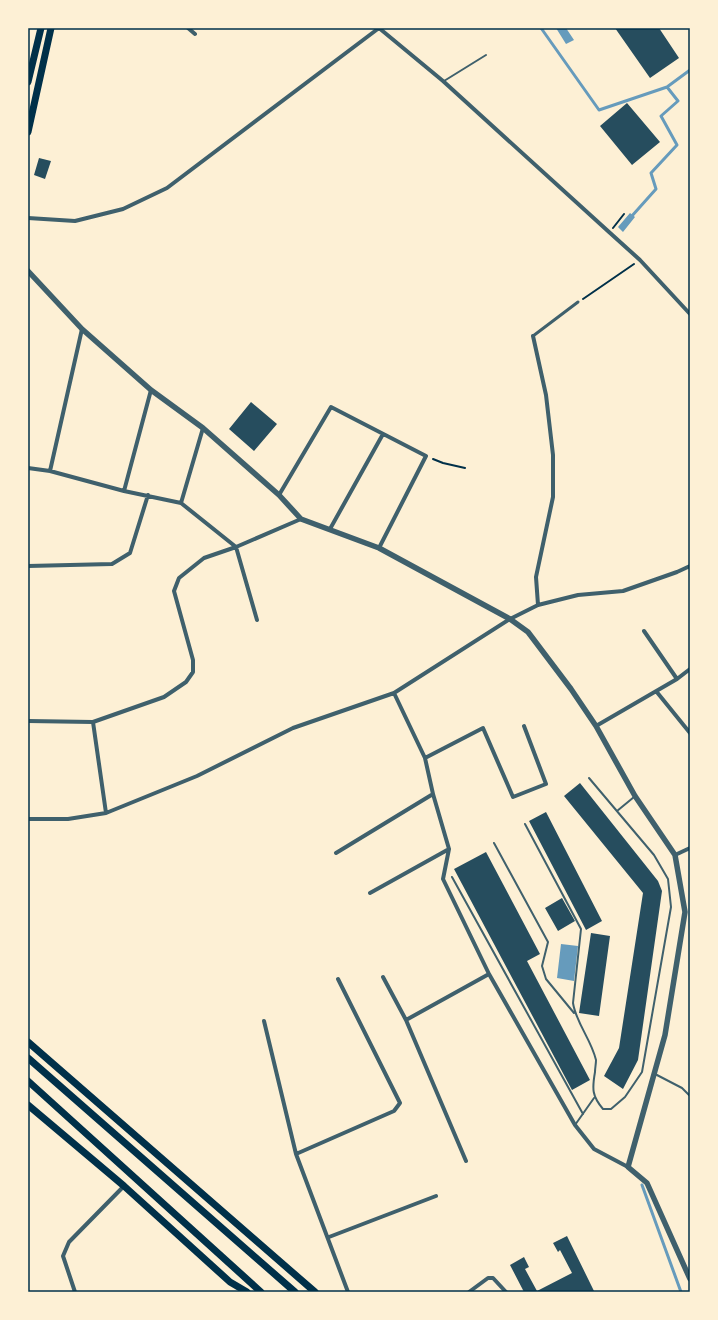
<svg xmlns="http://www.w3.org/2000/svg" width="718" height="1320" font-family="'Archivo Narrow',sans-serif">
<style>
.water{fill:#669bbc}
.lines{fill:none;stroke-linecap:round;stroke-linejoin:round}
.stream{stroke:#669bbc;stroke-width:3}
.building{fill:#264d5e}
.path{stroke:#003049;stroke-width:2}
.service{stroke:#3f606c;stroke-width:2}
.pedestrian{stroke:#3f606c;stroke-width:3}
.minor{stroke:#3f606c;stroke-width:4}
.tertiary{stroke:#3f606c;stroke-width:5.5}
.primary{stroke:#003049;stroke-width:7}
.trunk{stroke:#003049;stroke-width:7}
.neatline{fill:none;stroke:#003049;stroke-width:1.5}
</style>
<rect width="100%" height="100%" fill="#fdf0d5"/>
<path class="water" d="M 556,28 L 566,28 L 574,40 L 566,44 Z
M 630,213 L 635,217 L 623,232 L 618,227 Z
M 561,944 L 578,946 L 574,981 L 557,978 Z"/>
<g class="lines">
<path class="stream" d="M 541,28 L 599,110 L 667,87
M 631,217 L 656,189 L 651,173 L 677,145 L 661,116 L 678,101 L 667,87 L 690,70
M 642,1185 L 681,1292"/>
</g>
<path class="building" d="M 615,28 L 659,28 L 679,58 L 650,78 Z
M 627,103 L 660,142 L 632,165 L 600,126 Z
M 39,158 L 51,161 L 45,179 L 34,175 Z
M 251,402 L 277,424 L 254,451 L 229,429 Z
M 580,783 L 658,881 L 662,891 L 638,1060 L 623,1089 L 604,1076 L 619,1048 L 643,893 L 564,796 Z
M 546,812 L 602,921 L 586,930 L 529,821 Z
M 486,852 L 540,954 L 527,961 L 590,1080 L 572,1090 L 454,869 Z
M 562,898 L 575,921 L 558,931 L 545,908 Z
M 591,933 L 610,936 L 599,1016 L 579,1013 Z
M 567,1236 L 594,1291 L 524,1292 L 510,1265 L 524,1257 L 529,1267 L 525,1269 L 537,1291 L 572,1273 L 560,1250 L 558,1252 L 553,1243 Z"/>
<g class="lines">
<path class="path" d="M 613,228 L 624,214
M 583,299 L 634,264
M 433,459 L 443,463 L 465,468"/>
<path class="service" d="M 444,81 L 486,55
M 617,811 L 634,797
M 525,824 L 581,929 L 573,1003 C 576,1023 591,1039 596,1060 C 596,1064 595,1068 595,1072 C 592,1089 592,1096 603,1109 L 611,1109 L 625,1097 L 642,1072 L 671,907 L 668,879 L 654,855 L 589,778
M 494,843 L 548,942 L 542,966 L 546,979 L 574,1013
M 452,877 L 583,1114
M 655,1074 L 682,1088 L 690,1096
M 575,1125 L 594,1098"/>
<path class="pedestrian" d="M 533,336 L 578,302"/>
<path class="minor" d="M 188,28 L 195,34
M 379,28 L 443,81 L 609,232 L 640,260 L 690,314
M 28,218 L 75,221 L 123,209 L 167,188 L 379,28
M 533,336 L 546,395 L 553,455 L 553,497 L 536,577 L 538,605
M 28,468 L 50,471 L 124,491 L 181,503 L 236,547 L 301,519
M 50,471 L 82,329
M 124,491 L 151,390
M 279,495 L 331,407 L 426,456 L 379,548
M 181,503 L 203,428
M 330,529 L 383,434
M 28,566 L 112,564 L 130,553 L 148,495
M 644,631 L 677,679
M 656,691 L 690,733
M 394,693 L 425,758 L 433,794 L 449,849 L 443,879 L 489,974 L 575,1125 L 594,1149 L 628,1167
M 28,721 L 93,722 L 164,697 L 186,682 L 193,672 L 193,660 L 174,591 L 179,578 L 204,558 L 236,547 L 257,620
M 93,722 L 106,813
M 596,726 L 677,679 L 690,669
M 425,758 L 483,728 L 513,797 L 546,784 L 524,726
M 28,819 L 68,819 L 106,813 L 197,776 L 293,728 L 394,693 L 510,619 L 538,605 L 578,595 L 623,591 L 677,572 L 690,566
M 336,853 L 433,794
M 675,855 L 690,848
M 370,893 L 449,849
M 383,977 L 406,1020 L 466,1161
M 406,1020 L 489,974
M 264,1021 L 296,1154 L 348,1292
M 296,1154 L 394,1111 L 400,1103 L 338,979
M 329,1237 L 436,1196
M 75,1292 L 63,1256 L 69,1242 L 124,1186
M 469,1292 L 488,1278 L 493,1278 L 506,1292"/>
<path class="tertiary" d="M 28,271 L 82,329 L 151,390 L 203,428 L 279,495 L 301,519 L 379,548 L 510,619 L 528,632 L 571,689 L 596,726 L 635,796 L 675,855 L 685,912 L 665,1035 L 628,1167 L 647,1183 L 690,1279"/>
<path class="primary" d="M 28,82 L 41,28
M 28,132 L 51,28"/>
<path class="trunk" d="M 28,1042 L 315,1292
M 28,1058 L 295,1292
M 28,1081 L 261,1292
M 28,1105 L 124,1186 L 230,1282 L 247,1292"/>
</g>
<rect width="718" height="1320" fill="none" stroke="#fdf0d5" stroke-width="58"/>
<rect x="29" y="29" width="660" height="1262" class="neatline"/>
</svg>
